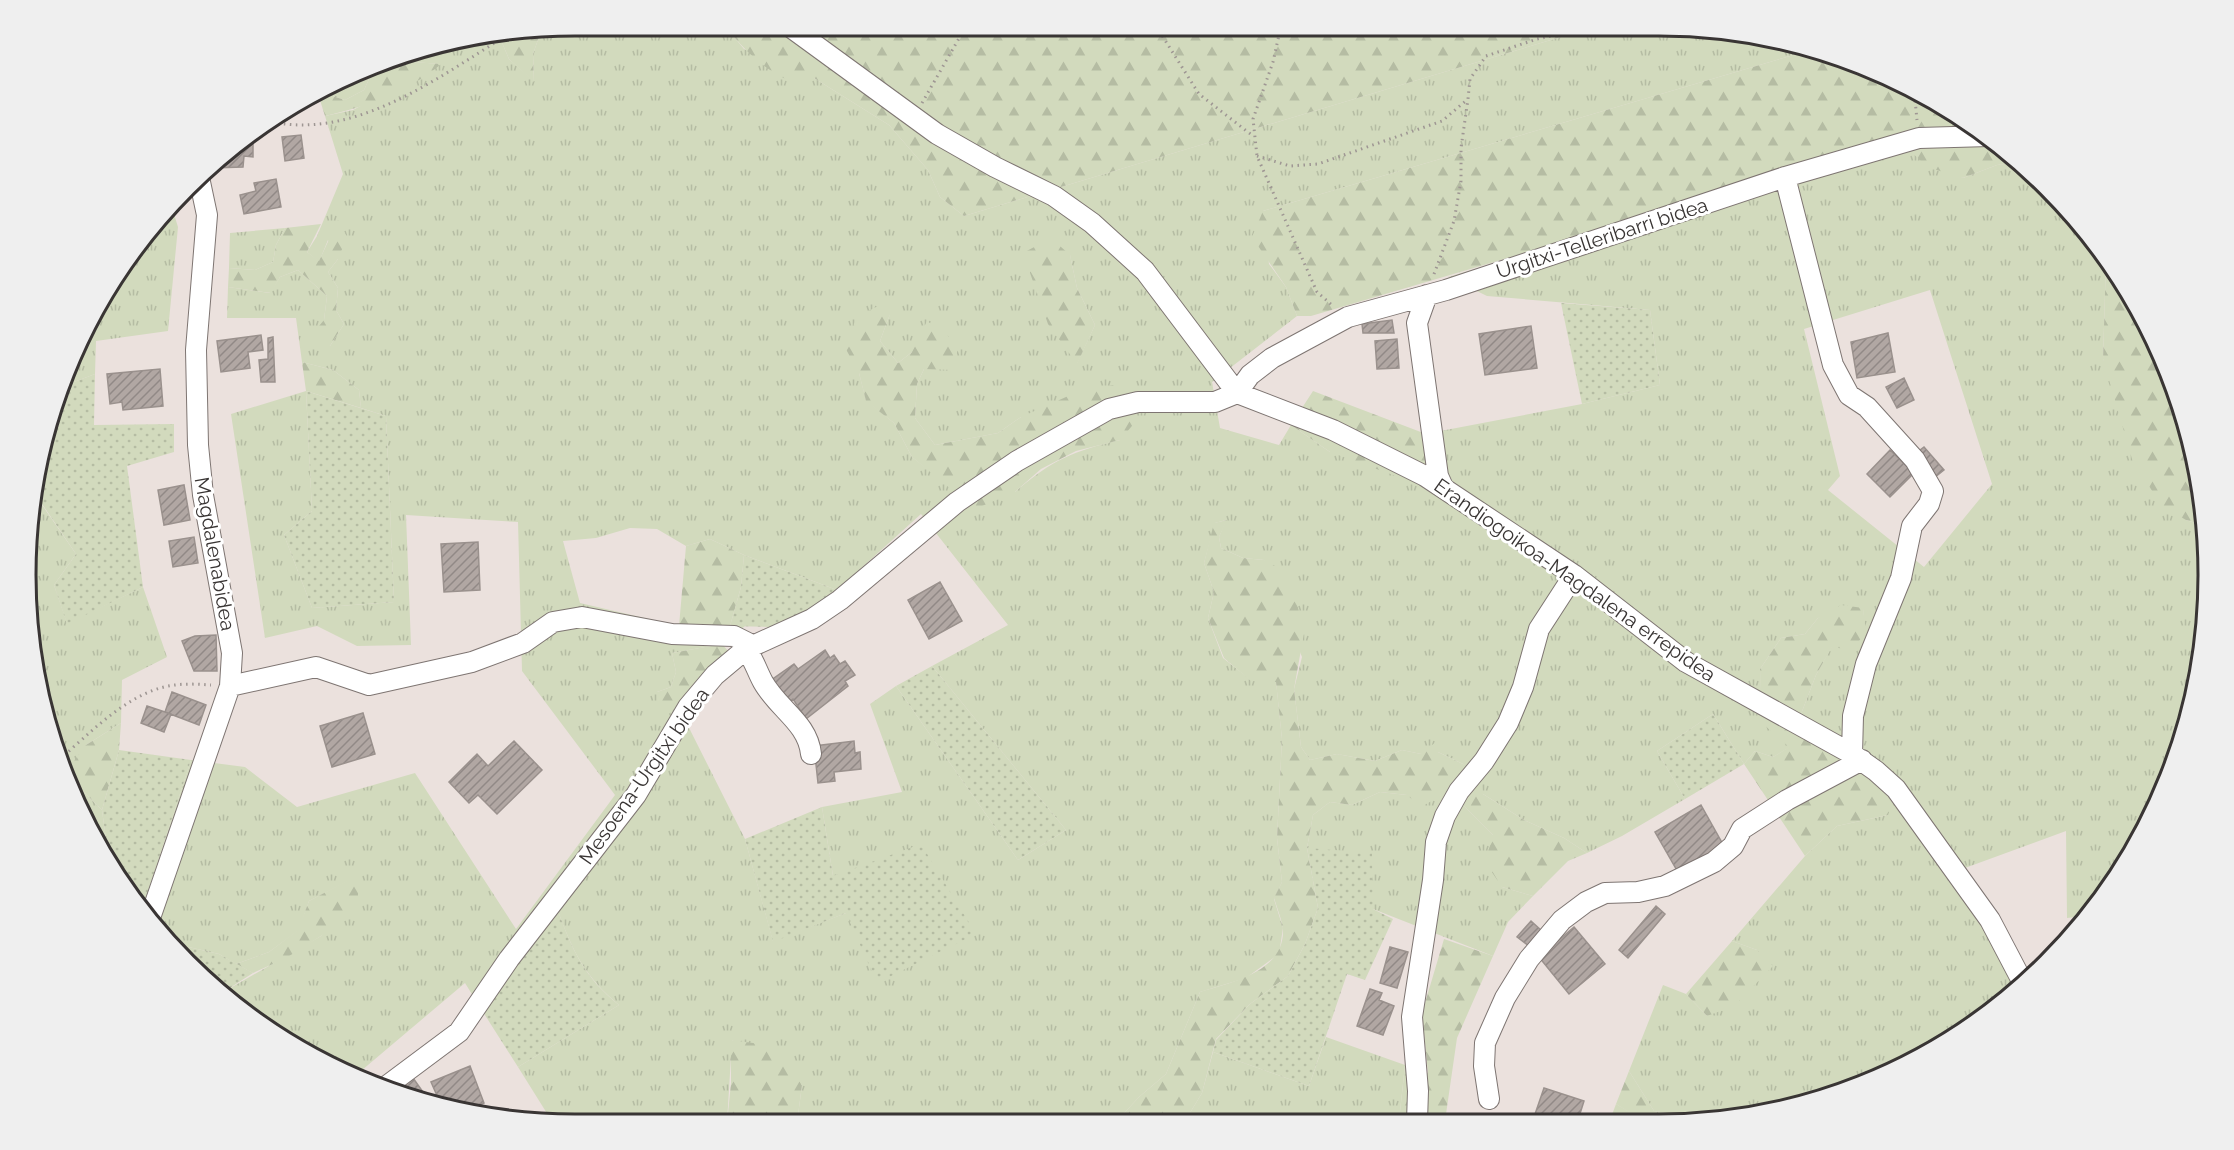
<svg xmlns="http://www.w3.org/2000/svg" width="2234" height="1150" font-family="Raleway,sans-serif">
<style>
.grass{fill:url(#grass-tufts);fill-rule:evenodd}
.forest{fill:url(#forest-firs)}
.garden{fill:url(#garden-dots)}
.building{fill:url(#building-hatch);stroke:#9a918d;stroke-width:1.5}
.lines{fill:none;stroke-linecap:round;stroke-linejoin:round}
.minor-casing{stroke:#7e7572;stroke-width:22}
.path{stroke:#9e9693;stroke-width:3;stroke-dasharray:1.5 4.5;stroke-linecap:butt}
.minor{stroke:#fff;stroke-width:20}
.labels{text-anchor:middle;stroke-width:6;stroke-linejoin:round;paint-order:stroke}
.street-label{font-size:20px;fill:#393534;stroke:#fff}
.rim{fill:none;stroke:#393534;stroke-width:3}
</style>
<defs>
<pattern id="grass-tufts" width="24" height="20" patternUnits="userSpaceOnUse" patternTransform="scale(1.5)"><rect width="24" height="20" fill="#d2dabd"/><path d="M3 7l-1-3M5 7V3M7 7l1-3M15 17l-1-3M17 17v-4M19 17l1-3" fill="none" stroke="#b5bca3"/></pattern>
<pattern id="forest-firs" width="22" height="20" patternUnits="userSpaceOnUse" patternTransform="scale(1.5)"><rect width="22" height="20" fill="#d2dabd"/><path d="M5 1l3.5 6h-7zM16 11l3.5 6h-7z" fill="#b5bca3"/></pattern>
<pattern id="garden-dots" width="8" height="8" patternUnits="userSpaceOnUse" patternTransform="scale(1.5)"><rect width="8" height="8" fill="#d2dabd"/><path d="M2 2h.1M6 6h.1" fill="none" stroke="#b5bca3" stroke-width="1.8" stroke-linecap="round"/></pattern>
<pattern id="building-hatch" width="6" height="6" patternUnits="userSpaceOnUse" patternTransform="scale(1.5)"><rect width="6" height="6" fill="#b1a7a3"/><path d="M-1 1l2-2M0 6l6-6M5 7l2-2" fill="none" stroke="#918986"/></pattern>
</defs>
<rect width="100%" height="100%" fill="#ebe1dd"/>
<path class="grass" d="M 575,26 L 725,26 L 744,49 L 814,78 L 889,125 L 928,170 L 940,197 L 964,216 L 1594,27 L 1695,27 L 1802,44 L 1814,49 L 1263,211 L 1269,264 L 1286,287 L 1297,316 L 1212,382 L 1220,428 L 1279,445 L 1291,425 L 1330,452 L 1582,404 L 1660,385 L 1650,310 L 1487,296 L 1448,277 L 1901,142 L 1963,178 L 1997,165 L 2018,162 L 2072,213 L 2106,260 L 2103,359 L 2186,520 L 2205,526 L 2207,611 L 2190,718 L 2152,818 L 2086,916 L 2067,918 L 2066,831 L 1965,868 L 2000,917 L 2030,975 L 1965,1032 L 1869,1083 L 1731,1120 L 1712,1120 L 1654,1111 L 1629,1071 L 1663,985 L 1686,994 L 1707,1016 L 1757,950 L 1732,941 L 1805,856 L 1837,826 L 1888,815 L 1864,749 L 1801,714 L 1816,675 L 1832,646 L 1865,633 L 1863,609 L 1818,618 L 1805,634 L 1781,638 L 1760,669 L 1761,691 L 1790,747 L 1773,757 L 1755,751 L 1744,764 L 1713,714 L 1657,751 L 1685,799 L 1622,836 L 1587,853 L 1564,838 L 1524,820 L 1483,794 L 1463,764 L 1438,752 L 1421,754 L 1402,750 L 1375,761 L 1337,754 L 1310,760 L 1301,747 L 1294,689 L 1302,657 L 1264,560 L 1243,558 L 1221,548 L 1219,537 L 1226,520 L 1215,523 L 1204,563 L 1214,592 L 1208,618 L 1223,658 L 1251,680 L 1276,681 L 1282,739 L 1277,838 L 1282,882 L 1274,899 L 1283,928 L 1279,954 L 1246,978 L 1200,992 L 1166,1074 L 1139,1097 L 1116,1122 L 797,1123 L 802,1085 L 732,1040 L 727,1123 L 553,1123 L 518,1067 L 619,1005 C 585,977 573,952 558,911 L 483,1012 L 465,983 L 355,1076 L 332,1068 L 225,991 L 321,936 L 358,876 L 309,901 L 299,930 L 269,952 L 236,964 L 219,954 L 171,943 L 144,904 L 191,760 L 245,767 L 297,807 L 415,773 L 516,929 L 615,795 L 522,671 L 518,522 L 406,515 L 411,645 L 357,646 L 317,626 L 265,638 L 231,414 L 306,391 L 312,511 L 284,535 L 312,608 L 394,602 L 386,416 L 361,408 L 359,390 L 333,370 L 302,362 L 296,318 L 227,318 L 228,287 L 270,293 L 280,277 L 298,270 L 327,296 L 324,320 L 330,346 L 344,324 L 336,310 L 338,288 L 328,272 L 338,259 L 328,240 L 319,262 L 307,252 L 317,236 L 343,174 L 325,116 L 353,110 L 439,64 L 400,61 L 398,55 L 500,38 L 509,59 L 534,81 L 533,54 L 541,31 ZM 1070,255 L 1077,288 L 1095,325 L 1077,363 ZM 1930,290 L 1992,484 L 1924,567 L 1828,490 L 1840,476 L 1804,329 ZM 890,314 L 880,341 L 898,363 L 912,352 L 924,369 L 917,384 L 915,418 L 935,445 L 998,433 L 1021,417 L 1120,440 C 1073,451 1052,460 1015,492 L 943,481 L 912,457 L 894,423 L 866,400 L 859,373 ZM 921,514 L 1008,625 L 932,666 L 1066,830 L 1018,860 L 896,686 L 870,704 L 902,792 L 822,807 L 833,876 L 846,913 L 773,941 L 745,839 L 678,706 L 657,692 L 671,687 L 676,672 L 672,653 L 722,644 L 745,626 L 679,626 L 580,603 L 563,541 L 596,538 L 630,528 L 657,529 L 686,546 L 710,539 L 744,555 L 837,590 Z
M 374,68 L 364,90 L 345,100 L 326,94 Z
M 173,211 L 178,227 L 168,331 L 96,341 L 95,374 L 66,385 L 118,270 Z
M 285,228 L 276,245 L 273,262 L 255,270 L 229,268 L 230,233 Z
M 38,499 L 76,554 L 54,585 L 67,623 L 143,587 L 167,657 L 122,680 L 121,723 L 86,745 L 82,790 L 102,810 L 108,854 L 82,818 L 44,717 L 27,611 Z
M 1449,791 L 1493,835 L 1502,887 L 1533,896 L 1508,922 L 1493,956 L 1373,909 L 1307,848 L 1313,815 L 1330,802 L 1352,805 L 1380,792 L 1407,795 Z
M 1326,1037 L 1405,1065 L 1399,1121 L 1185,1121 L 1202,1093 L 1213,1052 L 1309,1086 Z
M 1616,1104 L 1642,1119 L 1642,1120 L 1610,1120 Z"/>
<path class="forest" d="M 725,26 L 1594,27 L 964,216 L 940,197 L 928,170 L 889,125 L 814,78 L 807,88 C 769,74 751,58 725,26 Z
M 541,31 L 533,54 L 534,82 L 509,59 L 500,38 Z
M 1814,49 L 1902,82 L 1994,139 L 2018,162 L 1997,165 L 1963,178 L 1927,167 L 1901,142 L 1311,316 L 1297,316 L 1286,287 L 1252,237 L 1263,211 Z
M 397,56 L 400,61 L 441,64 C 410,91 365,107 325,116 L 319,97 L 326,94 L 345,100 L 364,90 L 374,68 Z
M 338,220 L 347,237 L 338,259 L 328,272 L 338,288 L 336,310 L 344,324 L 330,346 L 310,337 L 324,320 L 327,296 L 298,270 L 280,277 L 271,293 L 228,287 L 229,268 L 255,270 L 273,262 L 276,245 L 285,228 L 321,224 L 307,252 L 319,261 Z
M 1051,238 L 1070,255 L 1077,288 L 1095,325 L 1077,364 L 1048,324 L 1023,253 Z
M 2106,260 C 2116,273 2127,287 2135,302 C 2170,365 2202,454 2205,526 L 2186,520 L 2161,505 L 2132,459 L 2103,359 Z
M 893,298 L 890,314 L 880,341 L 898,363 L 912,352 L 927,321 L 959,344 L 953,370 L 924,369 L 917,384 L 915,418 L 935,445 L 998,433 L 1021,417 L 1075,393 L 1113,385 L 1137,420 L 1120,440 L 1076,451 L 1041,469 L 1015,492 L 975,509 L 912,457 L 894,423 L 866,401 L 859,373 L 842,342 L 859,316 Z
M 302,362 L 333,370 L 359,390 L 361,408 L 306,391 Z
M 1313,391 L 1426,434 L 1435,457 L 1404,479 L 1330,452 L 1291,425 Z
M 1227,520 L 1219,537 L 1221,548 L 1243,558 L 1264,560 L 1283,570 L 1295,595 L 1304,633 L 1294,689 L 1301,747 L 1310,760 L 1337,754 L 1375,761 L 1402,750 L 1421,754 L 1437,741 L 1438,752 L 1463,764 L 1481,779 L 1483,794 L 1524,820 L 1564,838 L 1587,853 L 1568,861 L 1533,896 L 1502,887 L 1485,862 L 1493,835 L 1449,791 L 1421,807 L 1407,795 L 1380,792 L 1352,805 L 1330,802 L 1313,815 L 1307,848 L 1318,908 L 1305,944 L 1288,976 L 1250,1004 L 1216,1039 L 1202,1093 L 1185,1121 L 1116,1122 L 1139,1097 L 1166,1074 L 1200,992 C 1232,982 1284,972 1283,930 C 1282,920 1277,908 1274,898 L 1282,882 L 1277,838 L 1282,739 L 1276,682 L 1251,681 L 1224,658 L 1208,618 L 1214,592 L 1204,563 L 1214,523 Z
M 710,539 L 744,555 L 741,587 L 730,626 L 679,626 L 686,546 Z
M 1841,605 L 1863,608 L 1866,632 L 1852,650 L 1832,647 L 1816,675 L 1801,714 L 1864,749 L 1901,781 L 1888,815 L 1837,826 L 1805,856 L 1744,764 L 1755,751 L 1773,757 L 1789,747 L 1761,722 L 1760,669 L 1781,638 L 1805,634 L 1818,618 Z
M 722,644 L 729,652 L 664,719 L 657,710 L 657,692 L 671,687 L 676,672 L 672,653 Z
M 121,723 L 119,750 L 102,810 L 82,790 L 68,769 L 86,745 Z
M 358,875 L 358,897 L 321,936 L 286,958 L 253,973 L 236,964 L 269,952 L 298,930 L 309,901 Z
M 1444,939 L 1493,956 L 1457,1038 L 1445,1121 L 1399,1121 L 1405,1065 L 1428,1073 L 1422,1013 Z
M 1732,941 L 1757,950 L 1773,966 L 1734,1006 L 1707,1016 L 1686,994 Z
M 731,1040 L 776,1046 L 802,1085 L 797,1123 L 727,1123 L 731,1083 Z
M 1629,1071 L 1654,1111 L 1712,1120 L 1642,1120 L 1616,1104 Z"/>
<path class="garden" d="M 1561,303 L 1650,310 L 1660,385 L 1582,404 Z
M 95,374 L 94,425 L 174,424 L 174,452 L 127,466 L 143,587 L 67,624 L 54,585 L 76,554 L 38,498 L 44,433 L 66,385 Z
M 306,391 L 386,416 L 394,602 L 312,608 L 284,535 L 312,511 Z
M 744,555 L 837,590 L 812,609 L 770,627 L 730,626 L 741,587 Z
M 932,666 L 1066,830 L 1018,860 L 896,686 Z
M 1713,714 L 1744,764 L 1685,799 L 1657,751 Z
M 119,750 L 191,760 L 144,904 L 108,854 L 102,810 Z
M 822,807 L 833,876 L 921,844 L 976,934 L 877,983 L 846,913 L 773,942 L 745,839 Z
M 1307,848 L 1372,853 L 1373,909 L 1393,919 L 1365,980 L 1347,974 L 1309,1086 L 1213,1052 L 1216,1040 L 1250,1004 L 1288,976 L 1305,944 L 1318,908 Z
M 558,911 C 573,951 584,977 619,1005 L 518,1067 L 483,1012 Z
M 171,943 L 219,954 L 253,973 L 225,991 L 186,963 Z"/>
<path class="building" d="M 253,133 L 253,157 L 244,156 L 243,167 L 213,168 L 240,139 Z
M 301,135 L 304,158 L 285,161 L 282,137 Z
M 276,179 L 281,207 L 244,214 L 240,195 L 256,191 L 254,183 Z
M 1392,320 L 1394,333 L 1363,333 L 1362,324 Z
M 1531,326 L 1537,368 L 1485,375 L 1479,334 Z
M 1888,333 L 1895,372 L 1857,378 L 1851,342 Z
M 261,335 L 263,350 L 248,352 L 250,368 L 221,372 L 217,341 Z
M 273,337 L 275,382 L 261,382 L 259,360 L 268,359 L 268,338 Z
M 1397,339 L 1399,368 L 1377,369 L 1375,341 Z
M 160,369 L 163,406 L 123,410 L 122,402 L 110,404 L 107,374 Z
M 1904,378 L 1914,400 L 1897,408 L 1886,387 Z
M 1924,447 L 1944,470 L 1934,478 L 1915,454 Z
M 1890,450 L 1914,473 L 1890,497 L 1867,474 Z
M 184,485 L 190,520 L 164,525 L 158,490 Z
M 194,537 L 198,563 L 173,567 L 169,541 Z
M 478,542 L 480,590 L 444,592 L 441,544 Z
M 940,582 L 962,621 L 929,639 L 908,600 Z
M 216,635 L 217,671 L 194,671 L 182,641 L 195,636 Z
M 825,650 L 830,658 L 834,655 L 840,664 L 845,661 L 855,675 L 845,681 L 848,686 L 806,719 L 793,699 L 783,706 L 767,683 L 794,664 L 798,669 Z
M 172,692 L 206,705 L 199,725 L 165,712 Z
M 147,706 L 171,714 L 164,732 L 141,723 Z
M 363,713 L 375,754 L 332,767 L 320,726 Z
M 514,741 L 542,770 L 497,814 L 478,795 L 469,803 L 449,782 L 477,754 L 488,766 Z
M 854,741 L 855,753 L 860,752 L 861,769 L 834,772 L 835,781 L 818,783 L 814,746 Z
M 1701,805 L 1725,848 L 1679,874 L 1655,832 Z
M 1656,906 L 1665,914 L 1628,958 L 1619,950 Z
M 1531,921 L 1542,931 L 1529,946 L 1517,937 Z
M 1574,927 L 1605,964 L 1569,994 L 1539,957 Z
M 1390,947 L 1408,952 L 1397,988 L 1380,983 Z
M 1370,989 L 1382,993 L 1379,1000 L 1394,1006 L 1383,1035 L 1357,1026 Z
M 470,1066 L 484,1103 L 464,1111 L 442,1107 L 431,1082 Z
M 413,1078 L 428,1099 L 424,1102 L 394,1091 Z
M 1544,1088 L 1584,1101 L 1578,1120 L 1533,1120 Z"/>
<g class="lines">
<g class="minor-casing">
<path id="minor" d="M 789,26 L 937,134 L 995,167 L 1054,196 L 1092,223 L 1145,271 L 1237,393 L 1333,430 L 1425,476 L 1574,575 L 1686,662 L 1852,754 L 1876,771 L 1896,789 L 1990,920 L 2022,981
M 1785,177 L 1833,365 L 1849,395 L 1867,407 L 1915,460 L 1933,491 L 1929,504 L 1912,526 L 1901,578 L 1866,664 L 1853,716 L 1852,754
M 1427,295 L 1417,323 L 1438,476 L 1443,487
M 1237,393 L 1250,375 L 1272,358 L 1348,317 L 1446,290 L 1785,177 L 1919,138 L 1989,136
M 746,649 C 754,660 757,671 763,682 C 778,709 808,723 811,754
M 230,686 L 316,667 L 369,685 L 472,662 L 523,643 L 553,622 L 582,617 L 672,634 L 734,636 L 752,645
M 151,915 L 230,686 L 232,653 L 203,495 L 198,445 L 196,350 L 207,215 L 200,182
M 384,1088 L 459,1032 L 509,959 L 636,795 L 688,707 L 715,675 L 746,649 L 812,619 L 840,600 L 957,502 L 1017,461 L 1109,409 L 1138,402 L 1215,402 L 1237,393
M 1489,1099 L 1484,1066 L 1485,1043 L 1505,998 L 1529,959 L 1562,920 L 1586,902 L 1605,893 L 1638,892 L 1665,886 L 1714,862 L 1733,846 L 1742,829 L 1787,800 L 1862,760
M 1417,1121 L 1418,1091 L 1412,1017 L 1433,880 L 1436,842 L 1445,816 L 1459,791 L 1484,761 L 1508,723 L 1523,687 L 1539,629 L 1574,575"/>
</g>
<path class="path" d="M 1156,26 L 1199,94 L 1253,136
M 1281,26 L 1273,62 L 1253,119 L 1257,156 L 1317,292 L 1332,305
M 1914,89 L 1917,120
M 922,103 L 966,26
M 272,122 C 356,139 436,79 504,37
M 1257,156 L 1290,166 L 1318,164 L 1442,121 L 1468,99 L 1470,79 L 1486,56 L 1537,39 L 1593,27
M 1434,274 L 1454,221 L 1461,181 L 1461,148 L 1468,99
M 60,759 C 90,733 124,697 164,687 C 180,683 196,684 211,685"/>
<use href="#minor" class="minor"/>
</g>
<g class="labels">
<g class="street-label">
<text transform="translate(1602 238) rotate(-18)" y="7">Urgitxi-Telleribarri bidea</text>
<text transform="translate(215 554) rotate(80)" y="7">Magdalenabidea</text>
<text transform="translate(1575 580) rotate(35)" y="7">Erandiogoikoa-Magdalena errepidea</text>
<text transform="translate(644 776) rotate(-55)" y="7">Mesoena-Urgitxi bidea</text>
</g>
</g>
<path d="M0 0H2234V1150H0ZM575 36H1659A539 539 0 0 1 2198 575V575A539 539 0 0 1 1659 1114H575A539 539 0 0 1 36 575V575A539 539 0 0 1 575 36Z" fill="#efefef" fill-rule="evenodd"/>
<path class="rim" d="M575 36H1659A539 539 0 0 1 2198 575V575A539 539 0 0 1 1659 1114H575A539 539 0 0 1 36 575V575A539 539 0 0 1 575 36Z"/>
</svg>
